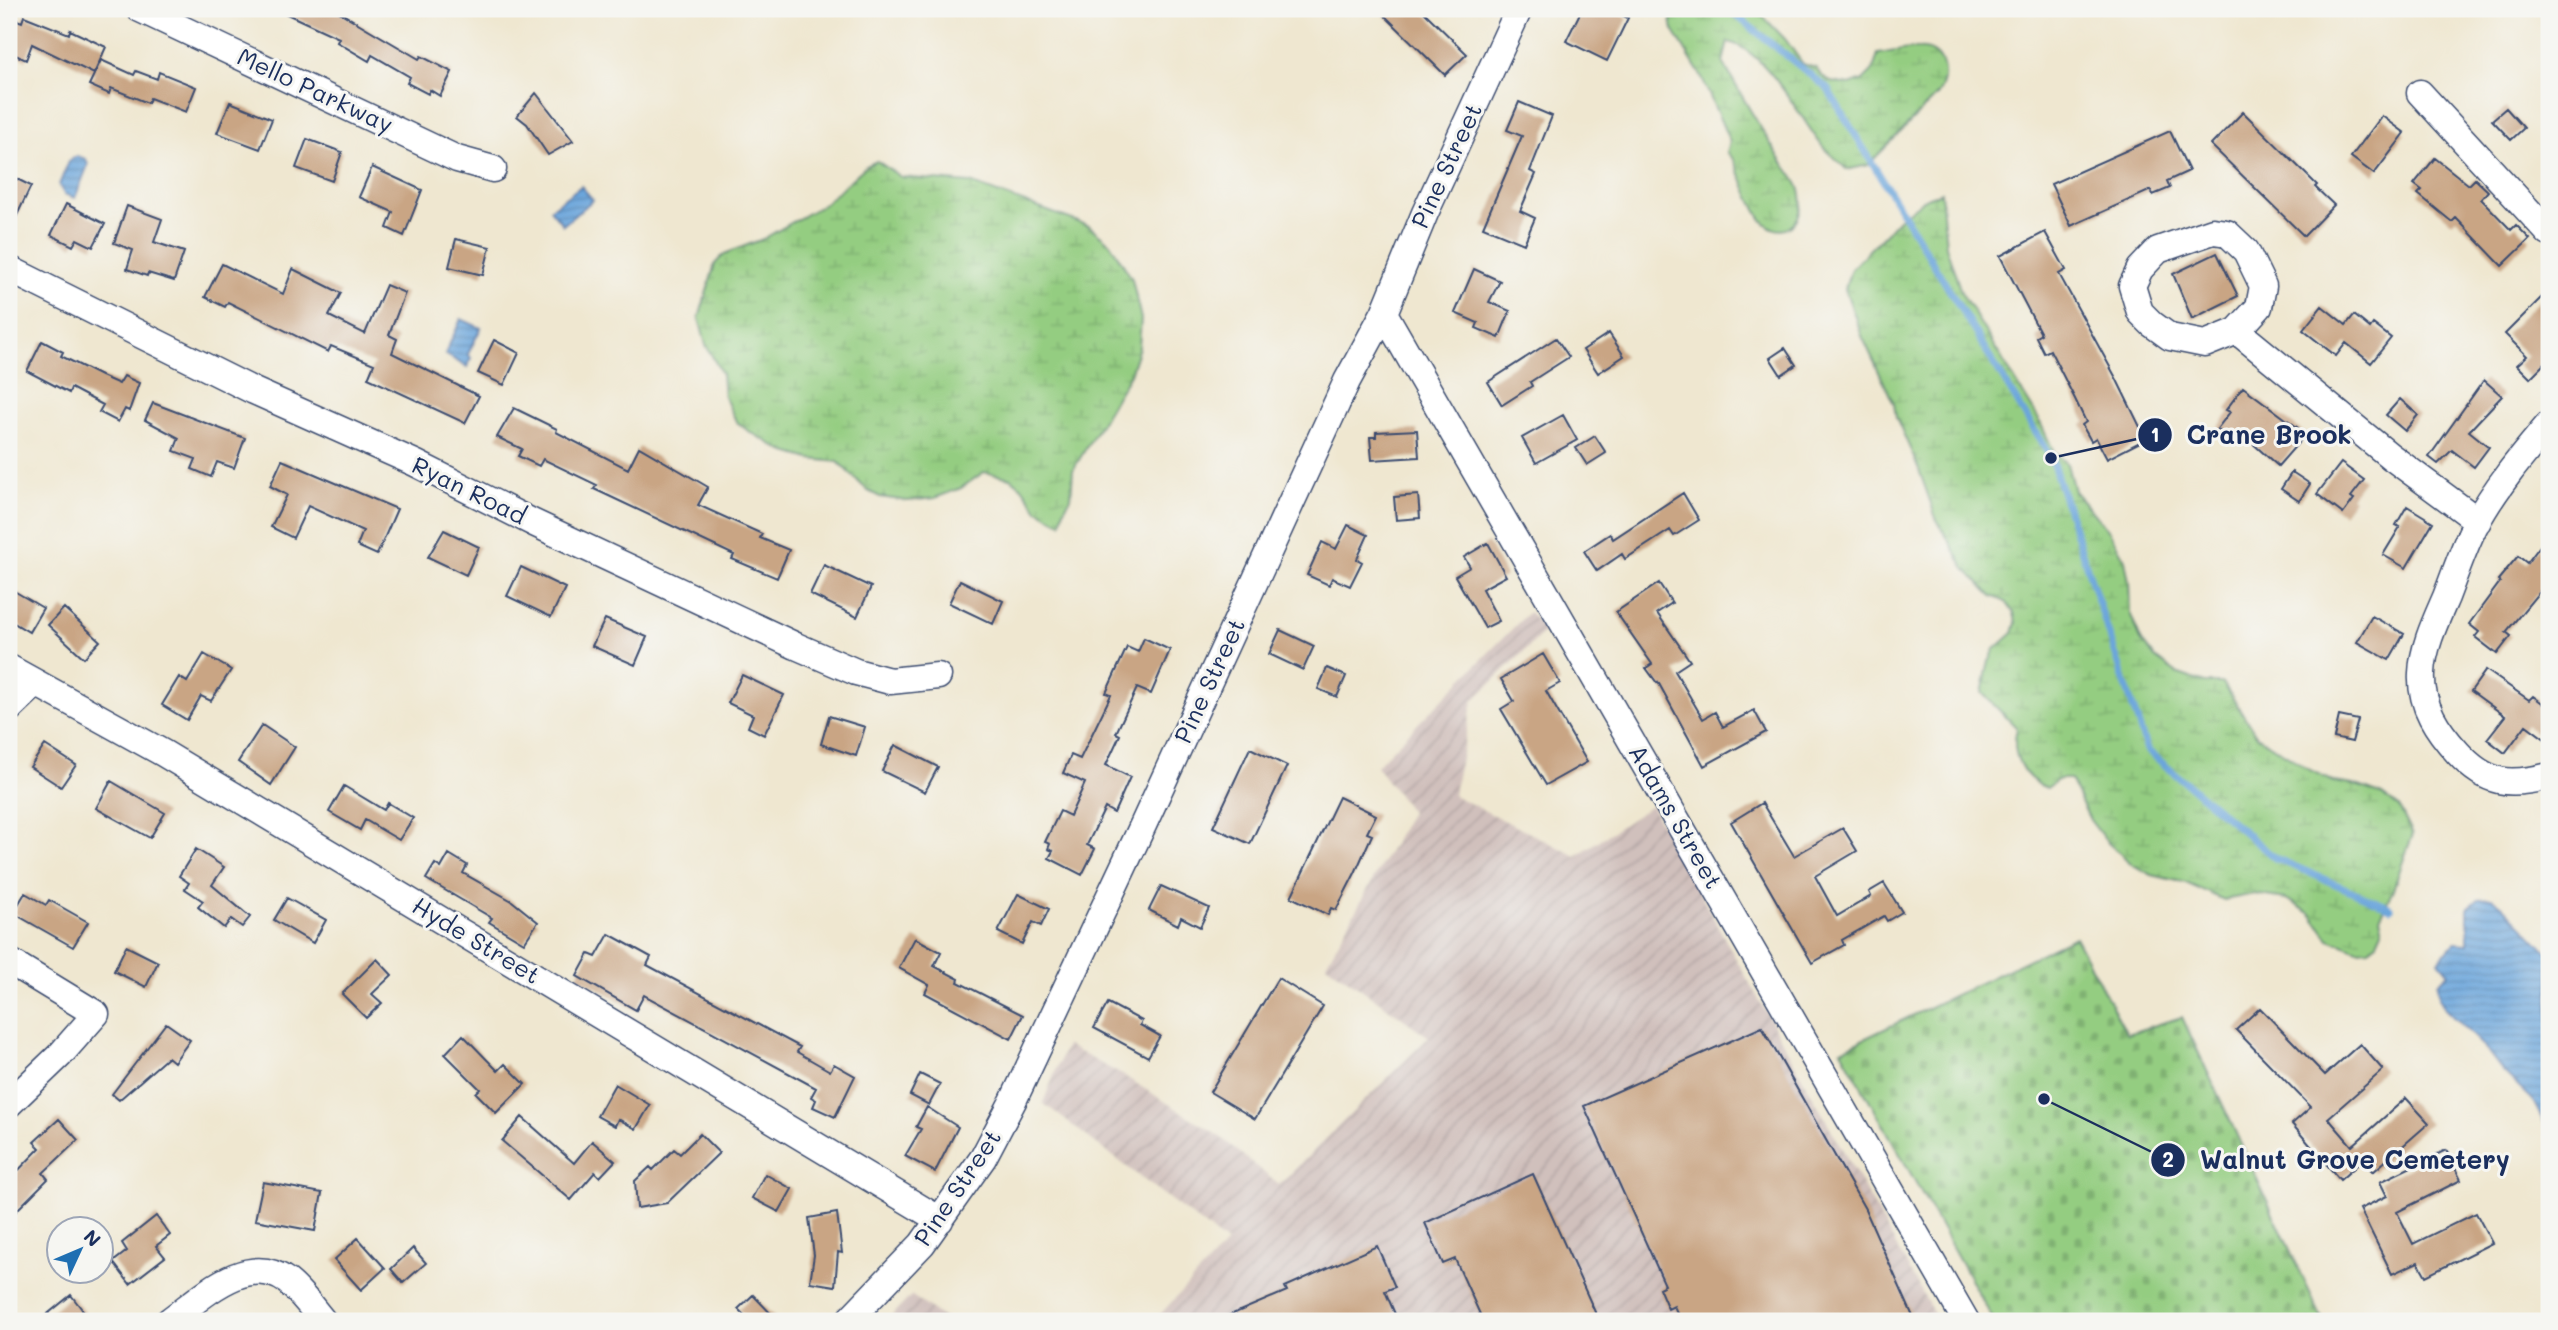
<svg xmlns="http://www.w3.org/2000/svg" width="2558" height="1330" font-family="Mali,sans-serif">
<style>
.industrial{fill:url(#industrial-furrows)}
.wetland{fill:url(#wetland-marsh);stroke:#587e70;stroke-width:2}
.cemetery{fill:url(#cemetery-stones);stroke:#587e70;stroke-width:2}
.water{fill:url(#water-rules);stroke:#436a9c;stroke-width:2}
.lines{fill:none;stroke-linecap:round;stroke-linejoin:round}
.stream{stroke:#6ba5db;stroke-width:7}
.building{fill:#c9a584}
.minor-casing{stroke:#3b4b6f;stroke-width:29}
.minor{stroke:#fff;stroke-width:26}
.labels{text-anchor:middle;stroke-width:6;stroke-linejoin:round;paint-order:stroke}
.street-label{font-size:24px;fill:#1b2f5e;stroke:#f6f6f2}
.leader{fill:none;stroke:#1b2f5e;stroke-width:2.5}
.callout-dot{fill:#1b2f5e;stroke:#f6f6f2;stroke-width:2.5}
.mark-label{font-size:21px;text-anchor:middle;font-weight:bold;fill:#fff}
.callout-label{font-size:26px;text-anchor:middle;font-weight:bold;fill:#1b2f5e;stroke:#f6f6f2;stroke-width:6;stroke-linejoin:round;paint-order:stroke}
</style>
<defs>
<pattern id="industrial-furrows" width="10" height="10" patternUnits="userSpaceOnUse" patternTransform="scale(1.75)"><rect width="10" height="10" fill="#d0c0bc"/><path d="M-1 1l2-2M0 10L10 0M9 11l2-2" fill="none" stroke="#b2a5a4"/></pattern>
<pattern id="wetland-marsh" width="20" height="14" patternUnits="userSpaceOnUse" patternTransform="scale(1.75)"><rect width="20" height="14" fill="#94cd81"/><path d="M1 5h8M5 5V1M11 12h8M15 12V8" fill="none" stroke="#7fb072"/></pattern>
<pattern id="cemetery-stones" width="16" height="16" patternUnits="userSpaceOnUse" patternTransform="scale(1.75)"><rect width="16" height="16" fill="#94cd81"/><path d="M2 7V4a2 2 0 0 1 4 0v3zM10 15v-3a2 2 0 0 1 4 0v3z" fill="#7fb072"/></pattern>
<pattern id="water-rules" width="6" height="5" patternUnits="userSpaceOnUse" patternTransform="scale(1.75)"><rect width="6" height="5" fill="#6ba5db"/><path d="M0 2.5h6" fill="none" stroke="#5787b5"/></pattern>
</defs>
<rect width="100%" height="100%" fill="#f6f6f2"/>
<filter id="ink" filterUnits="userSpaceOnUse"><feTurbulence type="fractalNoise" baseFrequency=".0143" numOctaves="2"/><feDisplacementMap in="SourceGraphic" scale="14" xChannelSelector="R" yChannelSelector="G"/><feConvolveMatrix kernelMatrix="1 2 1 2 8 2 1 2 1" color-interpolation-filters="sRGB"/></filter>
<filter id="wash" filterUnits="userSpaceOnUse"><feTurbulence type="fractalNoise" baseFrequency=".00686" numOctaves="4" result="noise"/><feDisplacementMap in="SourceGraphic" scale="28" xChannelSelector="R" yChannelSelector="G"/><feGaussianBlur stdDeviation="1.57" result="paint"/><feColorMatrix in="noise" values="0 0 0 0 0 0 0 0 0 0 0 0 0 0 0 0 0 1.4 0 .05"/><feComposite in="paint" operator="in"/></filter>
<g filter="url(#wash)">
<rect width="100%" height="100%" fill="#efe7d0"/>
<path class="industrial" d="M 1529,612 L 1545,631 L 1473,701 L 1453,795 L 1576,856 L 1651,806 L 1938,1321 L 1154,1321 L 1227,1243 L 1043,1103 L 1066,1045 L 1126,1077 L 1218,1135 L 1279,1185 L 1429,1037 L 1326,964 L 1411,812 L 1376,766 Z
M 912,1295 L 912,1296 L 948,1321 L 887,1321 Z"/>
<path class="wetland" d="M 1669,9 L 1756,9 L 1785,39 L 1803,64 L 1816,68 L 1821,75 L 1831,82 L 1850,85 L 1863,80 L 1873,70 L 1878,54 C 1892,52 1910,47 1924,49 C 1946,52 1949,79 1938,94 L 1868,165 L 1847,170 C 1840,162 1830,155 1823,147 C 1800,118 1766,50 1728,42 L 1723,62 C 1739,92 1757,122 1775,151 C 1782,163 1794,175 1799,187 C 1809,212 1789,244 1765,223 C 1755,215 1740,173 1734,160 L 1727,152 L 1730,142 L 1701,76 L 1673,30 Z
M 877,161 L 901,177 L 970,183 L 1089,226 L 1110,243 L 1132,279 L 1141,319 L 1139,347 L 1130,374 L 1073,470 L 1071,498 L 1064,509 L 1061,523 L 1038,510 L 1022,487 L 1011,478 L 984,472 L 961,488 L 935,498 L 907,501 L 880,497 L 868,491 L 838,462 L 810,459 L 783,451 L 747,430 L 736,421 L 724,396 L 722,374 L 706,345 L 699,318 L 715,264 L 724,254 L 763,239 L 824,204 L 866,166 Z
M 1941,192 L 1946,246 L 1961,292 L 2038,418 L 2054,452 L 2067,464 L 2074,491 L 2109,531 L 2125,560 L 2129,581 L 2130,613 L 2141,640 L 2155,658 L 2176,673 L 2205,683 L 2223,683 L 2257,736 L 2310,770 L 2334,782 L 2359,786 L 2383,795 L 2399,807 L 2413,835 C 2401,862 2395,892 2380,917 L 2383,931 L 2378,942 L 2369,949 L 2358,950 L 2329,939 L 2311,914 L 2286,899 L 2254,894 L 2224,900 L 2186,883 L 2152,875 L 2133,865 L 2107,842 L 2090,820 L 2070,779 L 2059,779 L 2047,788 C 2022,779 2010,753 2017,728 L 1982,693 L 1989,661 L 1995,649 L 2013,633 L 2016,623 L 2014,613 L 2006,602 L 1992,596 L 1965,569 L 1936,518 L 1918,467 L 1896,417 L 1894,404 L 1862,336 L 1845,289 L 1851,269 L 1899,219 L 1923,200 Z"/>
<path class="cemetery" d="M 2075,937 L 2127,1034 L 2182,1017 L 2323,1321 L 1994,1321 L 1841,1050 Z"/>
<path class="water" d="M 77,156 L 86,159 L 88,165 L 75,198 L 64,194 L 59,185 L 69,161 Z
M 581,186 L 593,200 L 563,225 L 550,209 Z
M 461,319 L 481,328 L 468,354 L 471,358 L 467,367 L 445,354 Z
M 2492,898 L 2503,906 L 2549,954 L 2549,1139 L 2545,1124 L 2532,1099 L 2502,1070 L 2485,1048 L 2445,1009 L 2439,997 L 2438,983 L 2449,973 L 2439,961 L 2454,943 L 2468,944 L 2468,908 L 2479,899 Z"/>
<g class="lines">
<path class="stream" d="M 1728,9 L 1827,88 L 2051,458 L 2147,750 L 2275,858 L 2391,908"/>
</g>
<g id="blocks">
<path class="building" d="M 276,9 L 334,9 L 419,59 L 421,56 L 452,72 L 440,96 L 430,90 L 428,94 L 407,83 L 410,77 L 372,55 L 369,61 L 337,42 L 339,38 Z
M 1378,9 L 1421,9 L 1467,54 L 1445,75 Z
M 1582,9 L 1609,9 L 1628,18 L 1607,61 L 1566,41 Z
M 24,16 L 69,34 L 70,30 L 106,47 L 94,74 L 32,44 L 26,60 L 9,52 L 9,17 L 22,22 Z
M 101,60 L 134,75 L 136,71 L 157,79 L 159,72 L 196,87 L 186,112 L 150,98 L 148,103 L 111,88 L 109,94 L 89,85 Z
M 536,93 L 573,141 L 548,155 L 527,124 L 517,116 Z
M 230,102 L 272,119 L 260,149 L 217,133 Z
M 1519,102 L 1552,116 L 1530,171 L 1536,174 L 1520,211 L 1535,218 L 1524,244 L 1483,227 L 1522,136 L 1507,130 Z
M 2506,108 L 2524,128 L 2511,140 L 2492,120 Z
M 2243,112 L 2317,185 L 2315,187 L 2334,205 L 2304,236 L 2211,145 Z
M 2382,116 L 2405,133 L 2374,174 L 2351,157 Z
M 2170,131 L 2189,171 L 2167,181 L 2170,188 L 2153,195 L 2151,190 L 2071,226 L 2051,184 Z
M 307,139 L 342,152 L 332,181 L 296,168 Z
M 2435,158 L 2469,185 L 2475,179 L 2488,191 L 2481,199 L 2511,230 L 2516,225 L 2530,239 L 2502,266 L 2456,218 L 2452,222 L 2418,194 L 2422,190 L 2414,184 Z
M 372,167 L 422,190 L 404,236 L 387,228 L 393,212 L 359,197 Z
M 9,175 L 31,186 L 9,232 Z
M 66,204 L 105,224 L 93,247 L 77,239 L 73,246 L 51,235 Z
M 127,206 L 162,219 L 154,242 L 184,252 L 174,281 L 148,273 L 147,276 L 127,269 L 133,250 L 114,243 Z
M 2045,232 L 2066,270 L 2059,274 L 2116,378 L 2146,439 L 2107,459 L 2096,438 L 2091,441 L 2082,425 L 2086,422 L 2075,399 L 2050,350 L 2044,353 L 2036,337 L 2041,334 L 2000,256 Z
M 456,239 L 490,247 L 483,275 L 449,267 Z
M 2217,253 L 2238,296 L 2192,319 L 2173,274 Z
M 222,264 L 283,294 L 293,269 L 341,293 L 329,316 L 365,334 L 386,285 L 405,293 L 389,335 L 397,339 L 392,353 L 479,396 L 465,423 L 368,378 L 374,364 L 331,346 L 328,352 L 228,302 L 225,307 L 205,297 Z
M 1474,269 L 1500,281 L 1489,302 L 1510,311 L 1499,338 L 1476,328 L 1478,323 L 1455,313 Z
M 2549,290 L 2549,359 L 2530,378 L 2517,365 L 2527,356 L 2505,334 Z
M 2322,306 L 2346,325 L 2354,315 L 2370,328 L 2373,324 L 2391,338 L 2371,363 L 2346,343 L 2336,356 L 2303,330 Z
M 1609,333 L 1624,356 L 1598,373 L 1583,350 Z
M 1556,338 L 1569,357 L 1530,382 L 1532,386 L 1502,405 L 1488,382 Z
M 494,340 L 519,353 L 504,385 L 478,373 Z
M 42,341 L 63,352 L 61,356 L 101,376 L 119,384 L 124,376 L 139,383 L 129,411 L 125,409 L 118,422 L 99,412 L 103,405 L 71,388 L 69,393 L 27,371 Z
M 1785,348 L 1796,365 L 1781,375 L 1770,358 Z
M 2484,380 L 2502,396 L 2469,431 L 2489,447 L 2474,467 L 2452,450 L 2438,464 L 2429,457 Z
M 2243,387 L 2306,434 L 2278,466 L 2241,433 L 2234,441 L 2217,429 L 2230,412 L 2226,410 Z
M 2400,399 L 2418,415 L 2405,431 L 2386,415 Z
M 153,403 L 245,438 L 234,468 L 217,462 L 211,477 L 192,469 L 196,459 L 174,451 L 179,438 L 145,420 Z
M 514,408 L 557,429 L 556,432 L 628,469 L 639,447 L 708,487 L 698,505 L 762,534 L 760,538 L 789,550 L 777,578 L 732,559 L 734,555 L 594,489 L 597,485 L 543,459 L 539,466 L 518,456 L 522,449 L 497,437 Z
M 1563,415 L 1577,440 L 1536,463 L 1522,438 Z
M 1417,430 L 1419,457 L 1372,460 L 1370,437 L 1376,437 L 1376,432 Z
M 1595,436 L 1606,453 L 1587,465 L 1576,448 Z
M 282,460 L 397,509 L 377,555 L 357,546 L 363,531 L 308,506 L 293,538 L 271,527 L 287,495 L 270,486 Z
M 2341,463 L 2364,480 L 2351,497 L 2354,499 L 2343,514 L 2317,494 Z
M 2292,472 L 2310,484 L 2299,501 L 2281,489 Z
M 1683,493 L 1699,520 L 1674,536 L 1670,530 L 1625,559 L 1622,554 L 1597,571 L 1584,551 L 1610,534 L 1613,539 Z
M 1418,495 L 1420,518 L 1396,520 L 1394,497 Z
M 2407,506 L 2433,522 L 2406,568 L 2383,555 L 2400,527 L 2396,525 Z
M 1348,525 L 1368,535 L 1357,559 L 1362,562 L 1350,586 L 1332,578 L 1329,585 L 1307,575 L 1322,542 L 1336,549 Z
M 444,530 L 479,547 L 466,575 L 428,557 Z
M 2549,534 L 2549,580 L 2506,632 L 2511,636 L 2497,654 L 2475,637 L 2479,632 L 2469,624 L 2500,582 L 2498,580 L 2518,556 L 2527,563 Z
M 1488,543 L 1506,576 L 1482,589 L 1499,621 L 1485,628 L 1455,576 L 1470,567 L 1464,557 Z
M 824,565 L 871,587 L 857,617 L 810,594 Z
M 521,567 L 565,588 L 551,617 L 507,596 Z
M 960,580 L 1003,601 L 993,624 L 949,603 Z
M 1659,583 L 1672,603 L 1657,613 L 1690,661 L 1675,671 L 1703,719 L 1715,712 L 1723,727 L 1754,710 L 1766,732 L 1704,766 L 1658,682 L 1657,683 L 1646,668 L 1652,664 L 1616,612 Z
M 9,588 L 43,608 L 29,632 L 9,620 Z
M 64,608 L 100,641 L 84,658 L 48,625 Z
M 2372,616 L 2404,634 L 2389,660 L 2357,642 Z
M 605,619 L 647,637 L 635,665 L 592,646 Z
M 1280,630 L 1314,646 L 1303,670 L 1269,654 Z
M 1144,638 L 1170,650 L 1151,694 L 1137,688 L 1116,733 L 1120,735 L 1106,765 L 1130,777 L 1114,813 L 1105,808 L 1087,845 L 1095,849 L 1082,875 L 1049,858 L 1053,851 L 1048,849 L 1050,844 L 1045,842 L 1060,811 L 1070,816 L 1085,783 L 1063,773 L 1071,755 L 1080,759 L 1111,695 L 1106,693 L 1127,647 L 1138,652 Z
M 204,654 L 231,670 L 211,701 L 201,696 L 187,720 L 162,705 L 179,677 L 187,682 Z
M 1543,654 L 1560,683 L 1546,691 L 1587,762 L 1546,785 L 1501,709 L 1514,701 L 1501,679 Z
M 1327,668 L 1346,676 L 1337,697 L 1318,689 Z
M 2486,670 L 2529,700 L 2533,696 L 2549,708 L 2549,742 L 2526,725 L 2505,753 L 2487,739 L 2505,716 L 2471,691 Z
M 742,675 L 784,695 L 764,735 L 748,727 L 753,715 L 728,703 Z
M 829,716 L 865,727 L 856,756 L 821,744 Z
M 2339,716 L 2358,720 L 2352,742 L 2334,738 Z
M 262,725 L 295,747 L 271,785 L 238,762 Z
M 45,745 L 76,765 L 61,787 L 30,767 Z
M 895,745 L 938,767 L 925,792 L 882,771 Z
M 1250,748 L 1287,766 L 1250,844 L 1213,827 Z
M 111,781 L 165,813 L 150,838 L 96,808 Z
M 344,786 L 384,810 L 388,803 L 413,818 L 399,840 L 365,820 L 360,830 L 329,812 Z
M 1339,797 L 1376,815 L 1367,833 L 1372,835 L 1355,873 L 1336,910 L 1331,908 L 1328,915 L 1291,897 Z
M 1762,803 L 1794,856 L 1843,828 L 1857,851 L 1815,876 L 1837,916 L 1871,896 L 1869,892 L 1884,883 L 1902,912 L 1887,921 L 1884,916 L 1842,940 L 1844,945 L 1812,963 L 1731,822 Z
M 196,849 L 224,867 L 212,885 L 250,917 L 242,927 L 231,919 L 224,928 L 198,907 L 203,901 L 185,889 L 189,883 L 179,876 Z
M 449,854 L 467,865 L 463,873 L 512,901 L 538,922 L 524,943 L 489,922 L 492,918 L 426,879 L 435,864 L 441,868 Z
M 1161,886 L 1209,908 L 1200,927 L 1181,917 L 1178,925 L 1149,910 Z
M 25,893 L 46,905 L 49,900 L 88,922 L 73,947 L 13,913 Z
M 1018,894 L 1049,909 L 1041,926 L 1033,922 L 1022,944 L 998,932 Z
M 287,898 L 326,920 L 313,943 L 274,920 Z
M 609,934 L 651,957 L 647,965 L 800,1047 L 797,1052 L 830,1071 L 834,1064 L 855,1076 L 835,1117 L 813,1107 L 816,1100 L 811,1097 L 816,1088 L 644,995 L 636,1010 L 577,976 L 589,954 L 596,957 Z
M 915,938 L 941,952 L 934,966 L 959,979 L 958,982 L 1023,1015 L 1011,1039 L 925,993 L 929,985 L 899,968 Z
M 126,946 L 158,962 L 146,987 L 114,971 Z
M 377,959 L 392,975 L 372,994 L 382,1003 L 366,1018 L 342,994 Z
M 1278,978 L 1323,1006 L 1255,1119 L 1210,1092 Z
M 1108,1003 L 1142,1021 L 1140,1025 L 1160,1036 L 1148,1057 L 1094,1028 Z
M 2260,1008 L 2325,1075 L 2360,1044 L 2383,1070 L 2328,1118 L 2352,1146 L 2406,1098 L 2429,1123 L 2373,1172 L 2363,1160 L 2340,1180 L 2292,1124 L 2311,1107 L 2236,1030 Z
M 166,1023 L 190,1040 L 174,1062 L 168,1057 L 119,1100 L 112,1094 Z
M 1762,1027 L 1865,1209 L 1915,1321 L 1681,1321 L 1674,1306 L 1668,1309 L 1659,1288 L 1665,1285 L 1584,1106 Z
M 463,1035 L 498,1071 L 505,1064 L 525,1084 L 496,1113 L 476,1093 L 480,1089 L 445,1054 Z
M 920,1074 L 940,1084 L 929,1105 L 910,1095 Z
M 615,1084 L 650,1105 L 636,1129 L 618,1119 L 615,1126 L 597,1116 Z
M 927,1107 L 958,1127 L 935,1172 L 905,1156 L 921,1129 L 916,1127 Z
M 522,1117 L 574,1163 L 592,1141 L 615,1161 L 600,1177 L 595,1172 L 571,1200 L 502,1141 Z
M 59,1119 L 78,1140 L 43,1173 L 48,1179 L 9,1218 L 9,1180 L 40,1148 L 34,1142 Z
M 700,1134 L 719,1153 L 667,1203 L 637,1208 L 635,1181 L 650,1167 L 653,1170 L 674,1149 L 680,1154 Z
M 2446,1150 L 2461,1180 L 2397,1212 L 2413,1244 L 2476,1213 L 2492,1243 L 2426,1276 L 2418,1262 L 2392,1274 L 2360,1209 L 2387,1196 L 2380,1182 Z
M 765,1174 L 792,1189 L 779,1212 L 752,1198 Z
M 1533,1174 L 1599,1321 L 1483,1321 L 1455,1259 L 1443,1264 L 1425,1223 Z
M 263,1182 L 322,1193 L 315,1231 L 255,1220 Z
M 837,1213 L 842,1253 L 838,1252 L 835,1286 L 810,1282 L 814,1255 L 809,1218 Z
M 156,1216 L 170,1235 L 156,1246 L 165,1257 L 130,1284 L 113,1262 L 127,1251 L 122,1243 Z
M 358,1238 L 385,1268 L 361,1290 L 334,1260 Z
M 1377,1246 L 1395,1287 L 1385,1291 L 1398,1321 L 1216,1321 L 1287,1291 L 1285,1287 Z
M 413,1248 L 426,1263 L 403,1283 L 391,1269 Z
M 71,1295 L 91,1321 L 39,1321 Z
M 753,1295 L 778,1321 L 750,1321 L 738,1309 Z"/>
</g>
</g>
<g filter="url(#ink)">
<use href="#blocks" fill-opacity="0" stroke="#3b4b6f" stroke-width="2"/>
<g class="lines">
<g class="minor-casing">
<path id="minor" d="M 140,9 L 457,159 L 493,169
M 2420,93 L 2549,233
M 9,269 L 254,391 L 415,463 L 534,523 L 796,646 L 856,672 L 890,681 L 938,676
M 1384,313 L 1966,1321
M 2237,331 L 2259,307 L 2263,286 L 2246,251 L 2227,233 L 2213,231 L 2158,250 L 2140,269 L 2132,286 L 2140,312 L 2152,324 L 2170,337 L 2205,344 L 2237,331 L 2390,456 L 2478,521
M 2549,424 C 2522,456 2494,489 2474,527 C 2463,549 2455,574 2446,597 C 2436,620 2423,647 2422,673 C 2420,706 2438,731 2458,753 C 2487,785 2510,786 2549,776
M 9,668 L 163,753 L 940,1220
M 9,709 L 36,683
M 9,961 L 96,1014 L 60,1055 L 9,1104
M 169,1321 C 201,1298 247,1251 287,1281 C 301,1292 312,1308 323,1321
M 848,1321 L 922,1244 L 983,1158 L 1013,1101 L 1144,823 L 1347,381 L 1384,313 L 1425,213 L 1519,9"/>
</g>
<use href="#minor" class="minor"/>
</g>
</g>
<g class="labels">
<g class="street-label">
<text transform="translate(315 91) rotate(25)" y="8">Mello Parkway</text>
<text transform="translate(1447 166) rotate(-65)" y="8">Pine Street</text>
<text transform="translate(469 491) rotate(26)" y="8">Ryan Road</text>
<text transform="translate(1210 681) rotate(-65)" y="8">Pine Street</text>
<text transform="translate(1675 817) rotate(60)" y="8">Adams Street</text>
<text transform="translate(476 941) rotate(31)" y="8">Hyde Street</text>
<text transform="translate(958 1188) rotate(-56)" y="8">Pine Street</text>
</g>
</g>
<path class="leader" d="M2051 458L2155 435M2044 1099L2168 1160"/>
<g class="callout-dot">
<circle cx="2051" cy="458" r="7"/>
<circle cx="2044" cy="1099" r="7"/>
<circle cx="2155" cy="435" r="18"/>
<circle cx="2168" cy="1160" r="18"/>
</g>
<g class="mark-label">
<text x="2155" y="442">1</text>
<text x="2168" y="1167">2</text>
</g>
<g class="callout-label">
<text x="2269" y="444">Crane Brook</text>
<text x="2355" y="1169">Walnut Grove Cemetery</text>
</g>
<rect width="2558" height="1330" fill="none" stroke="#f6f6f2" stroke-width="35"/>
<g transform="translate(80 1250) rotate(46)"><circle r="33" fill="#f6f6f2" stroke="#9ea6b7" stroke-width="2"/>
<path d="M0-5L12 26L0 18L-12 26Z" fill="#1f6fb2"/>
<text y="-10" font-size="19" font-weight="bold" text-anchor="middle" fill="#1b2f5e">N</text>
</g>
</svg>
